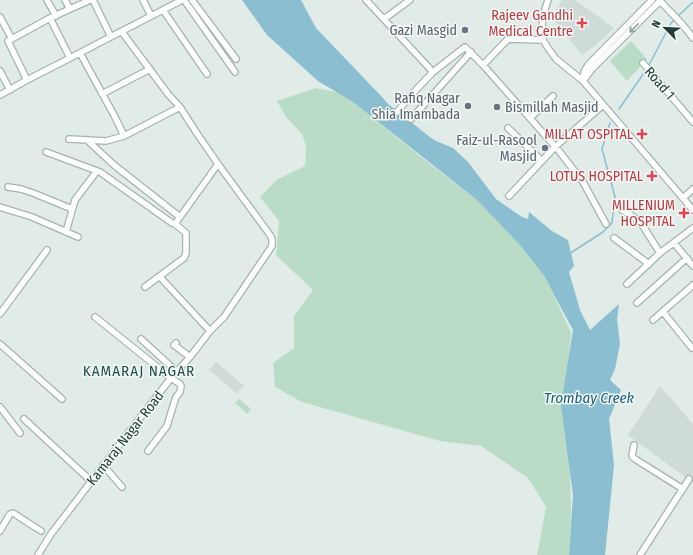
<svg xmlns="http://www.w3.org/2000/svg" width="693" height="555" font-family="'Fira Sans Condensed',sans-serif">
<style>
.built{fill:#cfdbd7}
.green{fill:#badcc7}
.water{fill:#8abed0}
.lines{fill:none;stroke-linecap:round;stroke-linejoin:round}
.stream{stroke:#8abed0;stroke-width:1.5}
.minor-casing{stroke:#a4b4b0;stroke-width:8}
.minor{stroke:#fff;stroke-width:5.5}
.oneway{stroke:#909e9c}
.health-dot{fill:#e0444e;stroke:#f2f8f6;stroke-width:1.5}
.worship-dot{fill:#6b7280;stroke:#f2f8f6;stroke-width:1.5}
.labels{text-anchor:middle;stroke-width:3;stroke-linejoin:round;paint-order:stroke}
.health-label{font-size:14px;fill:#be3a42;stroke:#f2f8f6;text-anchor:end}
.worship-label{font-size:14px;fill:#5b616d;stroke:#f2f8f6;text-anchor:end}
.street-label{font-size:14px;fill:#223c38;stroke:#f2f8f6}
.neighbourhood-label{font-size:15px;letter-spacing:1px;fill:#1e4e47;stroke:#f2f8f6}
.water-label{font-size:15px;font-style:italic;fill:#1d5f77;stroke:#f2f8f6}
</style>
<rect width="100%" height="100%" fill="#e1ece8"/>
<path class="built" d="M 562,0 L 575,0 L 614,28 L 597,44 L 582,55 L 552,18 Z
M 216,362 L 244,386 L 237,394 L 209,370 Z
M 660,386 L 693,424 L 693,483 L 628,435 Z"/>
<path class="green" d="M 631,41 L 647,59 L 627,81 L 610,61 Z
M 316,88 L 337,92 L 353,102 L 422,158 L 477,200 L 517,241 L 545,277 L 571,332 L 565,406 L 570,469 L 571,513 L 569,555 L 537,555 L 546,507 L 528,478 L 481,446 L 440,441 L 302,402 L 275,387 L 273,363 L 294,348 L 294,316 L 313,290 L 276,255 L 279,221 L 260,197 L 278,179 L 305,166 L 306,146 L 302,134 L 286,117 L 277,101 Z
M 239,399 L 251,409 L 247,414 L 235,403 Z"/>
<path class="water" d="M 242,0 L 301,0 L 316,28 L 383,98 L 388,104 L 430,137 L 436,141 L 453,148 L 468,162 L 496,199 L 522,217 L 528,219 L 529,212 L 552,231 L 568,240 L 574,266 L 569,272 L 580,310 L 590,330 L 619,304 L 617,319 L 620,344 L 615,369 L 610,380 L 621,390 L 609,419 L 614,465 L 605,555 L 569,555 L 573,495 L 561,405 L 573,330 L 552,291 L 545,277 L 520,245 L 477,200 L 353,102 L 318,81 L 267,35 Z"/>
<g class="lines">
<path class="stream" d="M 677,17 L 693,2
M 648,67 L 671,23 L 674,20
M 619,109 L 646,70
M 569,254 L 603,232 L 612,223 L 615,197 L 602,149 L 610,123"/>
<g class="minor-casing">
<path id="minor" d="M 47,0 L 56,16
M 65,0 L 70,9
M 93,0 L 111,37
M 143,0 L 151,16
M 184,0 L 235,72
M 192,0 L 236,59
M 366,0 L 433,72 L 465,47 L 483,65 L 559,151 L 583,182 L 606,224
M 548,0 L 543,16 L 542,29 L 543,40 L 548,48 L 556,59 L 583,81 L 693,210
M 660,1 L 682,24 L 693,38
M 163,10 L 207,74
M 0,17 L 12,39
M 50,18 L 70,58
M 384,19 L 410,0
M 80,53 L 115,117 L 124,136
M 643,63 L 693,122
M 483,65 L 508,39 L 543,40
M 0,71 L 10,90
M 27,80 L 8,41 L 50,18 L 90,0
M 583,81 L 592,69 L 661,0
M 583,81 L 584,72 L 588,65 L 652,0
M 102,94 L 150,69
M 0,95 L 27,80 L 70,58 L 182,0
M 397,112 L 414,92 L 433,72
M 530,118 L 553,96
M 411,119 L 471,52
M 508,128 L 542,161
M 69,139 L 106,141 L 124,136 L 180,107 L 168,94 L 122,32
M 87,140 L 114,165 L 180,217
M 46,152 L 100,172 L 172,223 L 175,224 L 186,233 L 186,253 L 184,258 L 145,287
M 8,187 L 21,189 L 33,193 L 72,209
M 509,196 L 555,147 L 603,105
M 683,198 L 693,189
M 0,207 L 32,217 L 78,237
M 622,210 L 631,215 L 641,223 L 660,253
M 175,224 L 218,164
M 66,232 L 75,200 L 97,171
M 614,238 L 649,264
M 674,243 L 693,266
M 160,277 L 210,331
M 627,284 L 660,253 L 693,228
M 637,303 L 687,258
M 663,312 L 692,348
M 0,314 L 47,250
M 95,317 L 171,378 L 180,384 L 181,386 L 180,392 L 176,397 L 174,403 L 167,426 L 148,451
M 653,320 L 693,285
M 141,339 L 177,372
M 176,343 L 174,345 L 190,357
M 0,344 L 62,399
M 0,407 L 20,433
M 24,419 L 91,481
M 634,445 L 632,456 L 635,459 L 683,489
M 103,465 L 122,487
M 0,531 L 10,514 L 13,513 L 41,531
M 38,555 L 51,534 L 126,436 L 171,378 L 190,357 L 210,331 L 224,317 L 272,246 L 272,239 L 270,235 L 218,164 L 196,132 L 180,107
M 640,555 L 689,479"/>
</g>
<use href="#minor" class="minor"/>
</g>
<defs><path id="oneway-shaft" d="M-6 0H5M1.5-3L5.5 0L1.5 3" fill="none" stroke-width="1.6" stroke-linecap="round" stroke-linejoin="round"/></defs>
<use class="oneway" href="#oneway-shaft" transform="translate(634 28) rotate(135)"/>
<g class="health-dot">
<path d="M580 17h4v4h4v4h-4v4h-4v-4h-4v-4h4z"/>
<path d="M640 128h4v4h4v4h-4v4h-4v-4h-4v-4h4z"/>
<path d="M650 170h4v4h4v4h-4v4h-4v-4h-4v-4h4z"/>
<path d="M682 207h4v4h4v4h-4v4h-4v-4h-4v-4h4z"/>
</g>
<g class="worship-dot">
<circle cx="465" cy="30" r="4"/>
<circle cx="468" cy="106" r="4"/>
<circle cx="497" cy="107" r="4"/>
<circle cx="545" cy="148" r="4"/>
</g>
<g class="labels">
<g class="health-label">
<text x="573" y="20">Rajeev Gandhi<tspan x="573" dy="16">Medical Centre</tspan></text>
<text x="633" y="139">MILLAT OSPITAL</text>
<text x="643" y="181">LOTUS HOSPITAL</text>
<text x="675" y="210">MILLENIUM<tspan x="675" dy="16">HOSPITAL</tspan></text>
</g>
<g class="worship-label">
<text x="457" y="35">Gazi Masgid</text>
<text x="460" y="103">Rafiq Nagar<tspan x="460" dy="16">Shia Imambada</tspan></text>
<text x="505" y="112" text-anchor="start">Bismillah Masjid</text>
<text x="537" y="145">Faiz-ul-Rasool<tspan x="537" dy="16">Masjid</tspan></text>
</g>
<g class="street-label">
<text transform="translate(660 83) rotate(49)" y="5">Road 1</text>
<text transform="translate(125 438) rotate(-52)" y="5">Kamaraj Nagar Road</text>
</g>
<g class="neighbourhood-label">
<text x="139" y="376">KAMARAJ NAGAR</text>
</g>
<g class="water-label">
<text x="589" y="403">Trombay Creek</text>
</g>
</g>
<g transform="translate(665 28) rotate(294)" stroke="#f2f8f6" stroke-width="3" paint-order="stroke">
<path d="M0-3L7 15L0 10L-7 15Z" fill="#223c38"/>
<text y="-6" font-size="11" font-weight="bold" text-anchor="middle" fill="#223c38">N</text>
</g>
</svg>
